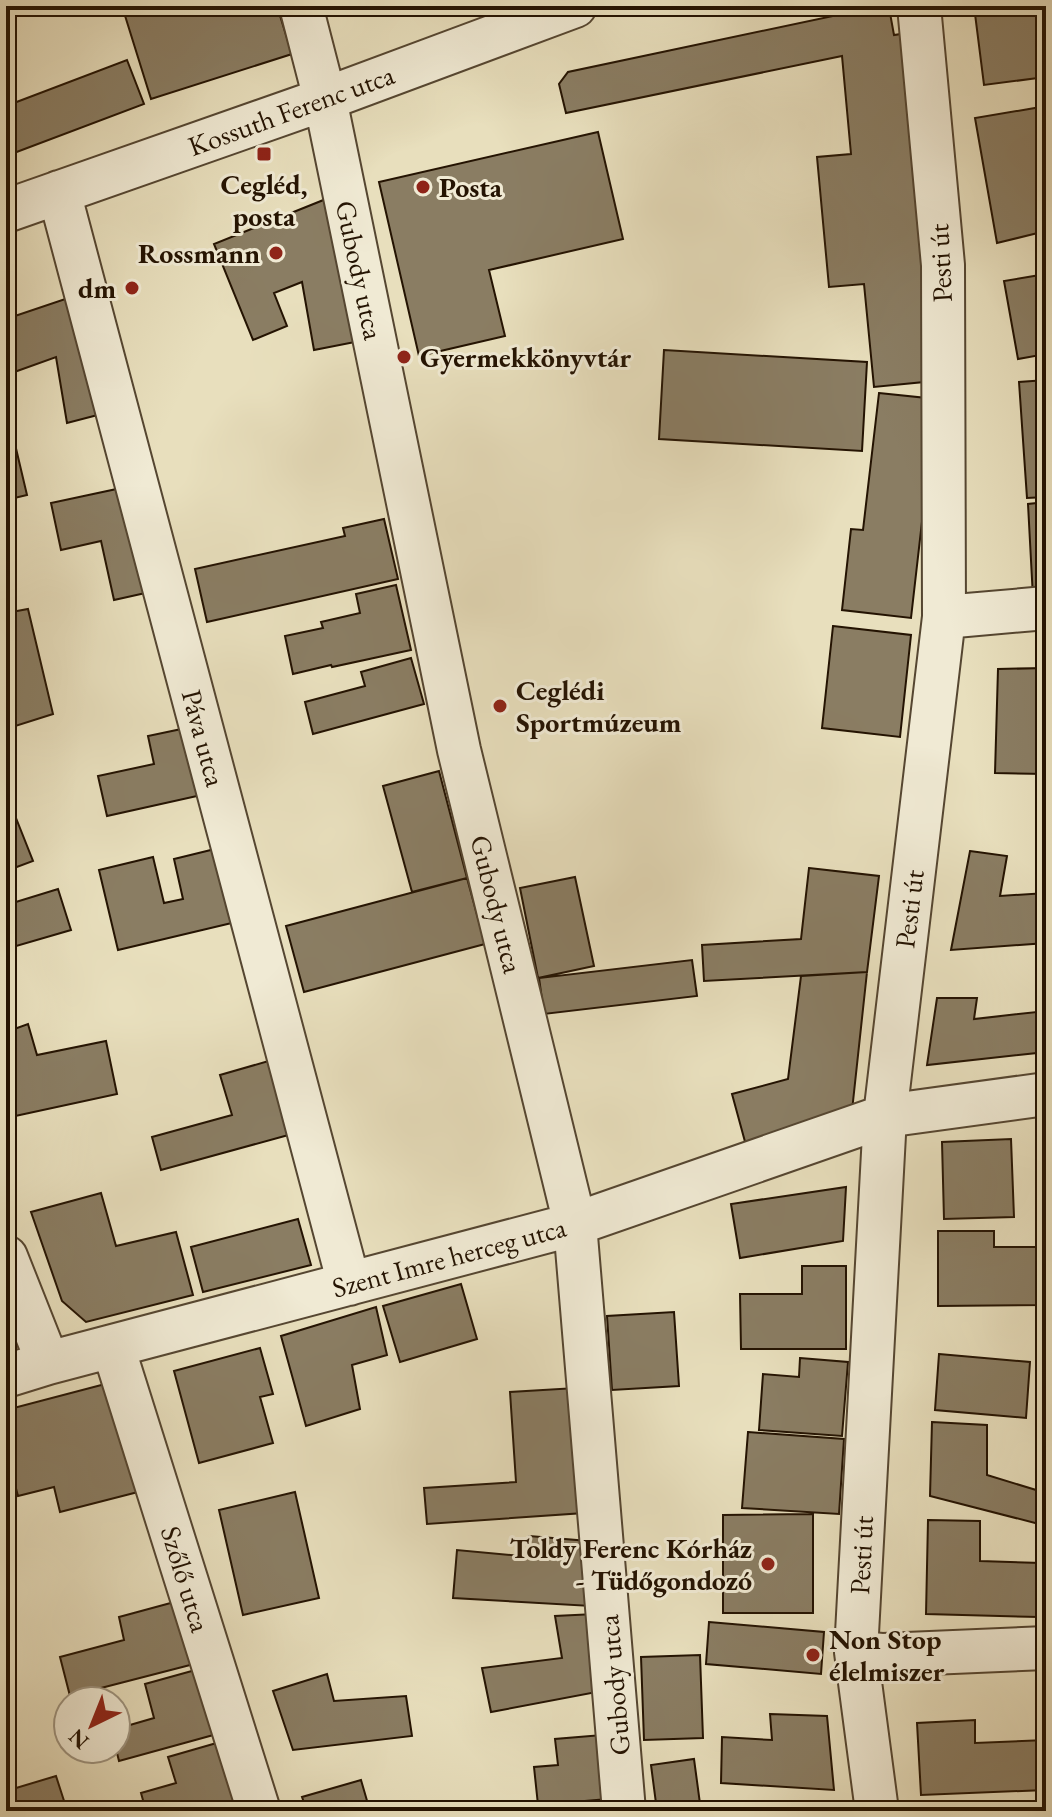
<svg xmlns="http://www.w3.org/2000/svg" width="1052" height="1817" font-family="'EB Garamond',serif">
<style>
.building{fill:#8a7d63;stroke:#241302;stroke-width:2}
.lines{fill:none;stroke-linecap:round;stroke-linejoin:round}
.minor-casing{stroke:#554631;stroke-width:46}
.minor{stroke:#f0ead4;stroke-width:42}
.poi-dot{fill:#8f2418;stroke:#f0ead4;stroke-width:3}
.labels{text-anchor:middle;stroke-width:6;stroke-linejoin:round;paint-order:stroke}
.street-label{font-size:28px;fill:#241302;stroke:#f0ead4}
.poi-label{font-size:28px;font-weight:bold;fill:#241302;stroke:#f0ead4;text-anchor:start}
</style>
<rect width="100%" height="100%" fill="#e8dfbd"/>
<filter id="stains"><feTurbulence type="fractalNoise" baseFrequency=".0025" numOctaves="4"/><feColorMatrix values="0 0 0 0 .2 0 0 0 0 .09 0 0 0 0 .02 0 0 0 .5 -.17"/></filter>
<radialGradient id="worn" r=".72"><stop offset=".6" stop-color="#630" stop-opacity="0"/><stop offset="1" stop-color="#630" stop-opacity=".3"/></radialGradient>
<path class="building" d="M 122,6 L 277,6 L 292,54 L 151,99 Z
M 880,6 L 890,13 L 894,35 L 901,34 L 934,381 L 874,387 L 864,284 L 829,287 L 817,157 L 851,154 L 842,56 L 566,113 L 559,84 L 568,72 Z
M 974,6 L 1037,6 L 1046,77 L 984,85 Z
M 127,60 L 144,104 L 6,156 L 6,106 Z
M 1041,107 L 1046,132 L 1046,231 L 997,243 L 975,118 Z
M 598,132 L 623,239 L 489,270 L 505,336 L 419,356 L 379,182 Z
M 326,199 L 355,342 L 314,350 L 302,282 L 274,293 L 287,326 L 253,340 L 214,244 Z
M 1046,274 L 1046,354 L 1018,359 L 1004,281 Z
M 83,293 L 113,411 L 67,423 L 56,357 L 6,375 L 6,319 Z
M 664,350 L 867,362 L 862,451 L 659,439 Z
M 1046,380 L 1046,497 L 1027,498 L 1019,382 Z
M 879,393 L 936,399 L 911,618 L 842,610 L 851,529 L 863,530 Z
M 6,406 L 27,495 L 6,500 Z
M 126,487 L 150,592 L 114,600 L 101,541 L 61,550 L 51,503 Z
M 1046,502 L 1046,597 L 1033,598 L 1028,504 Z
M 384,519 L 398,579 L 207,622 L 195,569 L 345,536 L 343,528 Z
M 396,585 L 411,650 L 332,667 L 331,665 L 293,674 L 285,636 L 323,628 L 321,622 L 360,613 L 356,594 Z
M 28,609 L 53,714 L 6,729 L 6,613 Z
M 833,626 L 911,635 L 900,737 L 822,728 Z
M 411,658 L 424,704 L 313,734 L 305,702 L 365,686 L 361,672 Z
M 1046,668 L 1046,774 L 995,773 L 998,669 Z
M 191,727 L 206,794 L 107,816 L 98,776 L 154,764 L 148,736 Z
M 439,771 L 467,878 L 412,892 L 383,786 Z
M 14,813 L 33,861 L 6,871 L 6,816 Z
M 219,848 L 236,922 L 118,950 L 99,870 L 153,857 L 164,903 L 183,899 L 174,859 Z
M 970,851 L 1007,856 L 1000,896 L 1046,893 L 1046,943 L 951,950 Z
M 809,868 L 879,876 L 867,972 L 704,981 L 702,945 L 801,939 Z
M 575,877 L 594,966 L 538,978 L 520,888 Z
M 467,878 L 485,944 L 304,992 L 286,926 Z
M 58,889 L 71,930 L 6,949 L 6,905 Z
M 692,960 L 697,996 L 544,1014 L 539,978 Z
M 867,972 L 851,1120 L 747,1149 L 732,1094 L 788,1079 L 801,976 Z
M 937,998 L 977,998 L 974,1019 L 1046,1011 L 1046,1052 L 927,1065 Z
M 28,1024 L 37,1055 L 106,1041 L 117,1094 L 6,1118 L 6,1032 Z
M 272,1060 L 292,1134 L 161,1170 L 152,1137 L 232,1115 L 220,1075 Z
M 1011,1139 L 1014,1217 L 944,1219 L 942,1142 Z
M 846,1187 L 843,1241 L 740,1258 L 731,1204 Z
M 101,1193 L 116,1246 L 176,1232 L 193,1295 L 86,1322 L 62,1301 L 31,1212 Z
M 298,1219 L 311,1265 L 203,1292 L 191,1247 Z
M 938,1231 L 994,1231 L 994,1247 L 1046,1247 L 1046,1305 L 938,1306 Z
M 802,1266 L 846,1266 L 846,1349 L 741,1349 L 740,1294 L 802,1294 Z
M 461,1284 L 477,1339 L 400,1362 L 383,1306 Z
M 376,1307 L 387,1355 L 352,1365 L 360,1409 L 306,1426 L 281,1336 Z
M 674,1312 L 679,1386 L 612,1390 L 607,1316 Z
M 260,1348 L 273,1394 L 260,1397 L 273,1443 L 199,1463 L 174,1371 Z
M 939,1354 L 1030,1362 L 1026,1418 L 935,1410 Z
M 800,1358 L 848,1362 L 842,1436 L 759,1430 L 763,1374 L 799,1377 Z
M 109,1383 L 138,1492 L 60,1512 L 54,1487 L 18,1496 L 6,1451 L 6,1410 Z
M 576,1388 L 584,1513 L 427,1524 L 424,1488 L 516,1482 L 510,1392 Z
M 932,1422 L 987,1425 L 987,1475 L 1046,1493 L 1039,1524 L 930,1496 Z
M 748,1432 L 844,1439 L 839,1514 L 742,1508 Z
M 295,1492 L 319,1598 L 243,1615 L 219,1510 Z
M 813,1514 L 813,1613 L 723,1613 L 723,1515 Z
M 928,1520 L 980,1521 L 980,1561 L 1041,1563 L 1039,1617 L 926,1614 Z
M 529,1536 L 588,1541 L 591,1606 L 453,1598 L 457,1550 L 532,1557 Z
M 178,1601 L 194,1664 L 70,1696 L 60,1657 L 124,1640 L 119,1617 Z
M 595,1614 L 602,1691 L 491,1712 L 482,1668 L 562,1658 L 555,1616 Z
M 709,1622 L 824,1632 L 821,1674 L 706,1664 Z
M 700,1655 L 703,1738 L 644,1740 L 641,1657 Z
M 199,1669 L 217,1734 L 119,1761 L 116,1749 L 116,1729 L 154,1718 L 145,1684 Z
M 327,1674 L 334,1701 L 406,1696 L 412,1736 L 293,1750 L 273,1691 Z
M 770,1714 L 827,1716 L 834,1790 L 721,1783 L 722,1737 L 772,1740 Z
M 975,1720 L 975,1743 L 1046,1740 L 1046,1790 L 921,1795 L 917,1723 Z
M 602,1735 L 608,1799 L 538,1805 L 534,1767 L 558,1765 L 555,1739 Z
M 220,1742 L 238,1802 L 207,1811 L 146,1811 L 141,1793 L 176,1783 L 168,1757 Z
M 694,1759 L 701,1811 L 657,1811 L 651,1765 Z
M 56,1776 L 66,1807 L 52,1811 L 6,1811 L 6,1791 Z
M 361,1780 L 370,1811 L 307,1811 L 302,1797 Z"/>
<g class="lines">
<g class="minor-casing">
<path id="minor" d="M 301,6 L 325,99 L 459,750 L 575,1224 L 624,1811
M 59,192 L 349,1284
M 6,211 L 325,99 L 575,6
M 944,617 L 1046,608
M 6,1257 L 48,1363
M 113,1347 L 259,1811
M 6,1376 L 48,1363 L 575,1224 L 885,1116 L 1046,1094
M 856,1652 L 883,1655 L 1046,1648
M 877,1811 L 856,1652 L 885,1116 L 944,617 L 943,265 L 919,6"/>
</g>
<use href="#minor" class="minor"/>
</g>
<g class="poi-dot">
<rect x="256" y="146" width="16" height="16" rx="4"/>
<circle cx="423" cy="187" r="8"/>
<circle cx="276" cy="253" r="8"/>
<circle cx="132" cy="288" r="8"/>
<circle cx="404" cy="357" r="8"/>
<circle cx="500" cy="706" r="8"/>
<circle cx="768" cy="1564" r="8"/>
<circle cx="813" cy="1655" r="8"/>
</g>
<g class="labels">
<g class="street-label">
<text transform="translate(291 110) rotate(-20)" y="10">Kossuth Ferenc utca</text>
<text transform="translate(940 263) rotate(-93)" y="10">Pesti út</text>
<text transform="translate(360 270) rotate(78)" y="10">Gubody utca</text>
<text transform="translate(204 738) rotate(75)" y="10">Páva utca</text>
<text transform="translate(497 904) rotate(76)" y="10">Gubody utca</text>
<text transform="translate(909 909) rotate(-83)" y="10">Pesti út</text>
<text transform="translate(449 1257) rotate(-15)" y="10">Szent Imre herceg utca</text>
<text transform="translate(861 1555) rotate(-87)" y="10">Pesti út</text>
<text transform="translate(186 1579) rotate(73)" y="10">Szőlő utca</text>
<text transform="translate(614 1685) rotate(-95)" y="10">Gubody utca</text>
</g>
<g class="poi-label">
<text x="264" y="194" text-anchor="middle">Cegléd,<tspan x="264" dy="32">posta</tspan></text>
<text x="439" y="197">Posta</text>
<text x="260" y="263" text-anchor="end">Rossmann</text>
<text x="116" y="298" text-anchor="end">dm</text>
<text x="420" y="367">Gyermekkönyvtár</text>
<text x="516" y="700">Ceglédi<tspan x="516" dy="32">Sportmúzeum</tspan></text>
<text x="752" y="1558" text-anchor="end">Toldy Ferenc Kórház<tspan x="752" dy="32">- Tüdőgondozó</tspan></text>
<text x="829" y="1649">Non Stop<tspan x="829" dy="32">élelmiszer</tspan></text>
</g>
</g>
<rect width="1052" height="1817" fill="none" stroke="#e8dfbd" stroke-width="32"/>
<rect x="8" y="8" width="1036" height="1801" fill="none" stroke="#241302" stroke-width="4"/>
<rect x="16" y="16" width="1020" height="1785" fill="none" stroke="#241302" stroke-width="2"/>
<g transform="translate(92 1725) rotate(223)"><circle r="38" fill="#f0ead4" stroke="#9e9480" stroke-width="2"/>
<path d="M0-6L14 30L0 20L-14 30Z" fill="#8f2418"/>
<text y="-12" font-size="22" font-weight="bold" text-anchor="middle" fill="#241302">N</text>
</g>
<rect width="100%" height="100%" filter="url(#stains)"/>
<rect width="100%" height="100%" fill="url(#worn)"/>
</svg>
